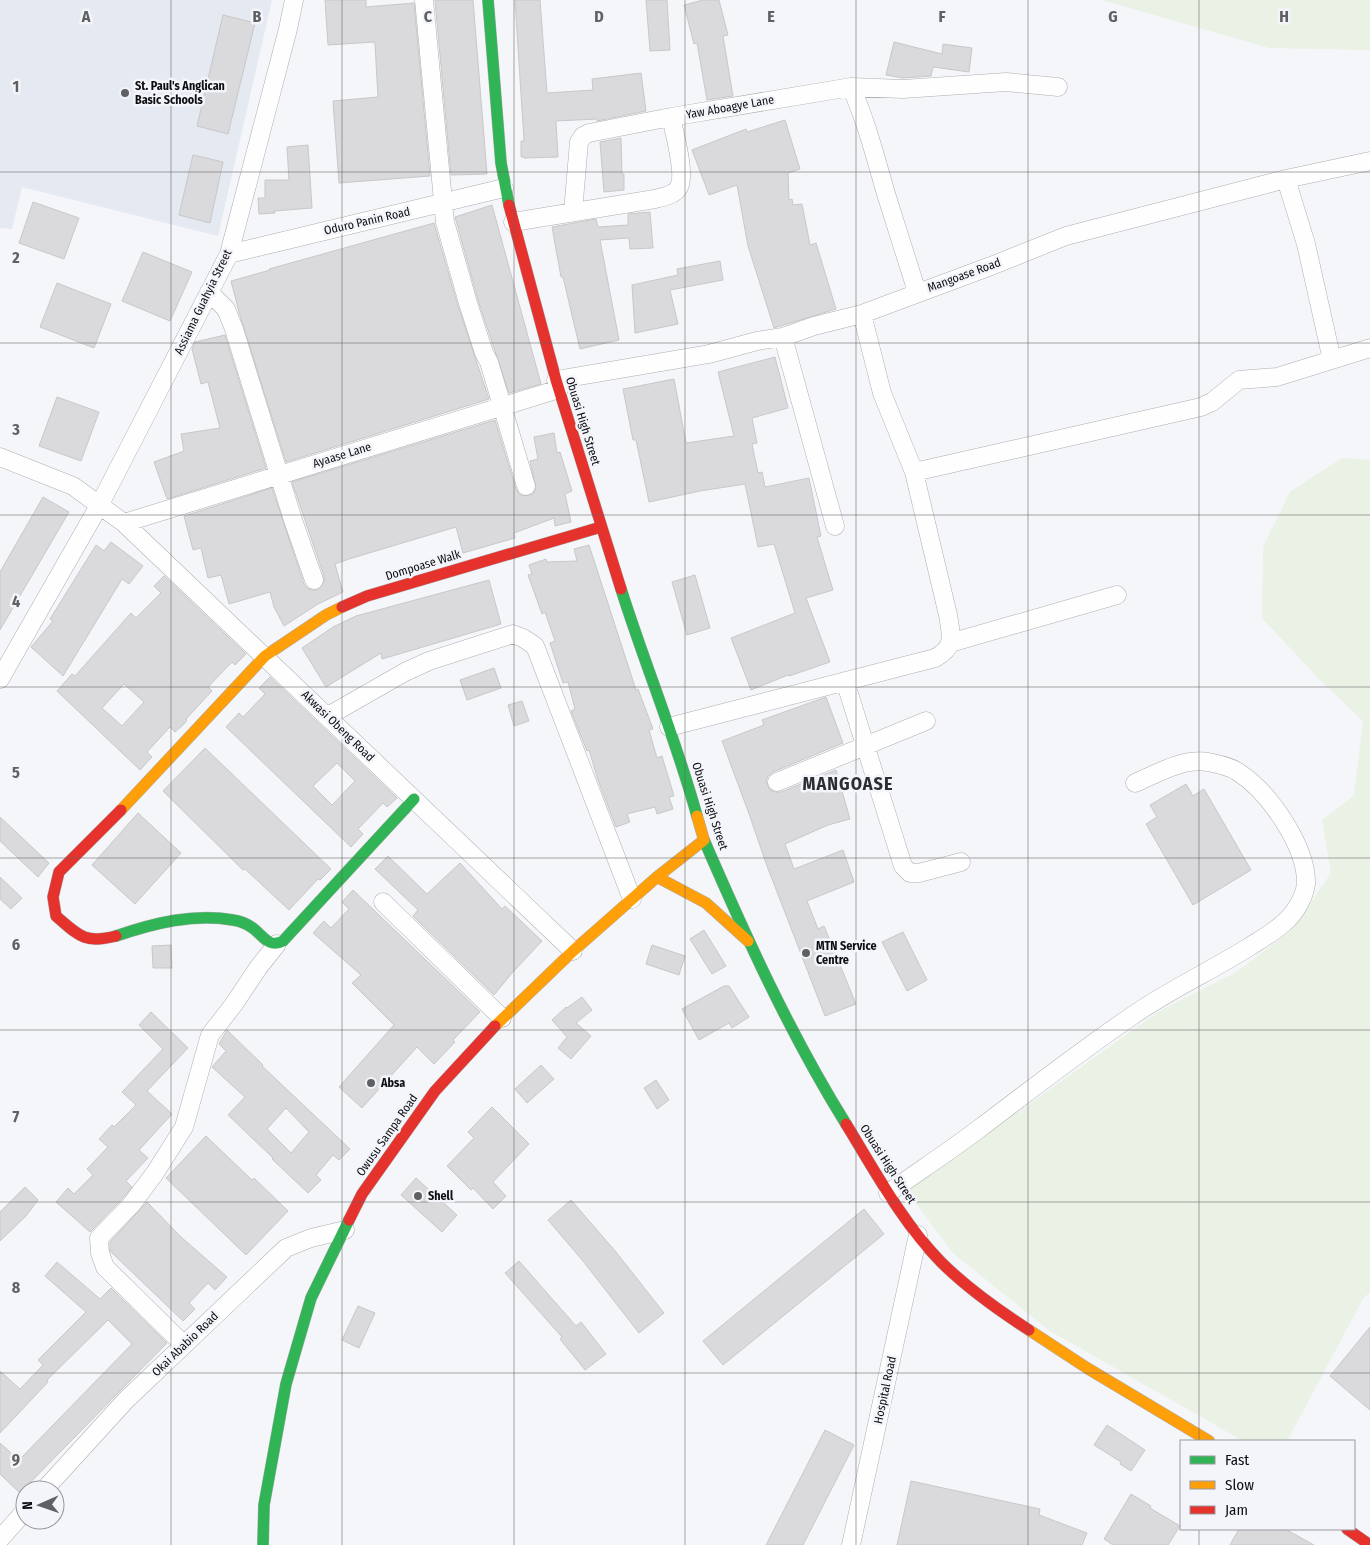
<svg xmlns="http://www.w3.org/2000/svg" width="1370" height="1545" font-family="'Fira Sans Condensed',sans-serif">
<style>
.built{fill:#e5e9f1}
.green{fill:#eaf1e5}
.building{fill:#dadadd;stroke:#c7c8ca;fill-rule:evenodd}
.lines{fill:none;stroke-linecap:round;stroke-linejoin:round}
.street-casing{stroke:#adaeb0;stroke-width:19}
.fast-casing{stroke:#adaeb0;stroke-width:12}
.slow-casing{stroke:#adaeb0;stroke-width:12}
.jam-casing{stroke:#adaeb0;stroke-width:12}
.street{stroke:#fefefe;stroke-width:18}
.fast{stroke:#30b455;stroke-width:11}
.slow{stroke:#ff9f0a;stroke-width:11}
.jam{stroke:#e5322d;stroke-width:11}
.grid{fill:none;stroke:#5f6062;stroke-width:1;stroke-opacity:0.55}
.poi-dot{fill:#5f6062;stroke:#f3f5fb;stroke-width:2}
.labels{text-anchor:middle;stroke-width:5;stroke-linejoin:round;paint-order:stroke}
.poi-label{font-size:12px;font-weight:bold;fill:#0e0f11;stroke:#f3f5fb;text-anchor:start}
.street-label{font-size:12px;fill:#0e0f11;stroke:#f3f5fb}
.district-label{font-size:18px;font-weight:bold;letter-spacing:1px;fill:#2c2d32;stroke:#f3f5fb}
.grid-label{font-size:16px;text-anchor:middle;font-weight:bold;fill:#5f6062;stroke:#f3f5fb;stroke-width:5;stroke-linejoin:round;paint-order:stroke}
</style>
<rect width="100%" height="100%" fill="#f5f6f9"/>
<path class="built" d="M 0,0 L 272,0 L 218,236 L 22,187 L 12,229 L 0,228 Z"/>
<path class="green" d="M 1102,0 L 1370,0 L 1370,50 L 1269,48 Z
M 1342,458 L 1370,460 L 1370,1293 L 1364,1297 L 1287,1441 L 1242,1441 L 1212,1423 L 1050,1331 L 953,1253 L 912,1198 L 910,1189 L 1161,1010 L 1235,973 L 1291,931 L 1331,873 L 1322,820 L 1354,796 L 1363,721 L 1319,679 L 1262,618 L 1263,547 L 1290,492 Z"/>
<path class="building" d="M 325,0 L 366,0 L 366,7 L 414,3 L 430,176 L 339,183 L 333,101 L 378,97 L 375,44 L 374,42 L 328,45 Z
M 435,0 L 473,0 L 487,174 L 451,175 Z
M 515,0 L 540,0 L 547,93 L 593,90 L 592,79 L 641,73 L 646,111 L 597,121 L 597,119 L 556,121 L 558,157 L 524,158 L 524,157 L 521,157 L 521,141 L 524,141 Z
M 646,0 L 667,0 L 670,50 L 650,51 Z
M 703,0 L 719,0 L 728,35 L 723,36 L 733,96 L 707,100 L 697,43 L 694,44 L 684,5 Z
M 223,15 L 255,23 L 228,134 L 197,126 Z
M 894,42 L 942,54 L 943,44 L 972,48 L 969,72 L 933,67 L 931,76 L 903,78 L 886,75 Z
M 785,120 L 800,169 L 788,173 L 789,200 L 792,199 L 793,205 L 802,204 L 810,245 L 816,243 L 836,309 L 774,328 L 748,246 L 737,185 L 709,195 L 692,150 L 746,129 L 747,132 Z
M 621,138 L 622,174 L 624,174 L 624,190 L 604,192 L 600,142 Z
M 308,145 L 312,208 L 274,211 L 275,213 L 259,214 L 258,198 L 265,198 L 265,180 L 289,180 L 287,147 Z
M 193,155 L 223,162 L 210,223 L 179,215 Z
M 33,202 L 79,218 L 64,259 L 19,243 Z
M 492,205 L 541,384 L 509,393 L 478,300 L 455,217 Z
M 650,212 L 653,248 L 630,249 L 629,238 L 600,240 L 619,340 L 580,349 L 563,277 L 561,277 L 552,227 L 596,219 L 598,227 L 628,225 L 628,214 Z
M 434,223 L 458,306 L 489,399 L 286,462 L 239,312 L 231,281 L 270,270 L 269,269 Z
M 143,252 L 192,272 L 170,321 L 122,301 Z
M 720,261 L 723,280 L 670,290 L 678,324 L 635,333 L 632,285 L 678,275 L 677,269 Z
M 57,283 L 111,304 L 94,348 L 40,327 Z
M 225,335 L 266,468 L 167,499 L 154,462 L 184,451 L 181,434 L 220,428 L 208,382 L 201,384 L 192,349 L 195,342 Z
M 775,357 L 788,408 L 752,418 L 757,443 L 752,444 L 758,473 L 762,472 L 765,487 L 809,478 L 821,536 L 817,537 L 833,590 L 806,598 L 830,662 L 789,676 L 788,675 L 751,690 L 731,638 L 795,613 L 774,544 L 758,547 L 745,484 L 700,491 L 649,502 L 636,440 L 633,440 L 623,389 L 674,379 L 686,443 L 734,436 L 718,372 Z
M 57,397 L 99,412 L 81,461 L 39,446 Z
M 495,420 L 516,489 L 519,494 L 524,496 L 533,494 L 536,488 L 530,461 L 538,459 L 534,437 L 554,433 L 557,453 L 560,452 L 572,491 L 565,494 L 571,522 L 555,526 L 554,518 L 514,533 L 515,538 L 463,553 L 456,527 L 349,559 L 335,564 L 343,592 L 318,604 L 284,626 L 274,607 L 270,592 L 229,604 L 221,575 L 208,578 L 201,548 L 193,550 L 184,516 L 272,488 L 304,584 L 307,588 L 312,590 L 318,590 L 324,582 L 324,576 L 292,482 Z
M 43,497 L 69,512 L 0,630 L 0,572 Z
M 111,542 L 143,566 L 129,584 L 122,579 L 63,676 L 31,647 L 53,621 L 50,619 L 96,545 L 104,551 Z
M 589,545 L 636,690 L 638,689 L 653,729 L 649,730 L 657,758 L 662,756 L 674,796 L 669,797 L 673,809 L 657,814 L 655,807 L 627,814 L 630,822 L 616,827 L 598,780 L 589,750 L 587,751 L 571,711 L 575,709 L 568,682 L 563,683 L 550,643 L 555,641 L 545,612 L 542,614 L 528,575 L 532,574 L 529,565 L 546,559 L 547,562 L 577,561 L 574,549 Z
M 695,575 L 710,628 L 687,635 L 672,582 Z
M 164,576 L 246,654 L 235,665 L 232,662 L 208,687 L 212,691 L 186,719 L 187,720 L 184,724 L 175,732 L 170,727 L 147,752 L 152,757 L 140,770 L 57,691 L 72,674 L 75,676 L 131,613 L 136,618 L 161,593 L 154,586 ZM 124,684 L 144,702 L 122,726 L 102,708 Z
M 489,580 L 501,624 L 382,659 L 381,653 L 326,687 L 302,648 L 333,627 L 356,616 Z
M 494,668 L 501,688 L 467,700 L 460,680 Z
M 270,677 L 397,798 L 387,807 L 383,803 L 358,829 L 363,834 L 351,847 L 226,727 L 239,713 L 243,717 L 265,694 L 259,688 ZM 337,763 L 355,781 L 332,805 L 313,786 Z
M 826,697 L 843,743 L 773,772 L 768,776 L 766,781 L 770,790 L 775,792 L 781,792 L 836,770 L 850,819 L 828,825 L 785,844 L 794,869 L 843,850 L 854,882 L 807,901 L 818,929 L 824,926 L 856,1004 L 825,1016 L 767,866 L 748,811 L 722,741 L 764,725 L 762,720 Z
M 522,701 L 529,721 L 514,726 L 508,705 Z
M 205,748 L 331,869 L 320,880 L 318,879 L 289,910 L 245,869 L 243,870 L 163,791 Z
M 1186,784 L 1193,796 L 1204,789 L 1251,870 L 1193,905 L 1146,824 L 1157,817 L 1150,805 Z
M 138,813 L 181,853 L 135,904 L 92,865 Z
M 0,817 L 49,863 L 38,877 L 0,841 Z
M 388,856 L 427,894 L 460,863 L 502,909 L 505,906 L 542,941 L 513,972 L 494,995 L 413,916 L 418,910 L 375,869 Z
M 0,877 L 22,898 L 11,909 L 0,899 Z
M 353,890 L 480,1012 L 453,1040 L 455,1042 L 434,1064 L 417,1047 L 362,1108 L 339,1087 L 394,1025 L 352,983 L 361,975 L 313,933 L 324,921 L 331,928 L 349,909 L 342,902 Z
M 704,930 L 726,966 L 712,974 L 690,939 Z
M 903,932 L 927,980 L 907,991 L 882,942 Z
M 171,945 L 172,968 L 153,968 L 152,946 Z
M 652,945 L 685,956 L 679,975 L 646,964 Z
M 724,986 L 729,986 L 749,1017 L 732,1028 L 729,1023 L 699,1040 L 682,1009 Z
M 582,997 L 592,1010 L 576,1023 L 591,1036 L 571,1059 L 558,1048 L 567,1037 L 552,1020 L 566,1007 L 567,1008 Z
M 151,1012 L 188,1048 L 147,1091 L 172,1114 L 139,1150 L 148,1158 L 126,1181 L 132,1187 L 123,1198 L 90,1232 L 56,1202 L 68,1188 L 74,1194 L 93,1175 L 87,1169 L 108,1147 L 99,1139 L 112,1125 L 114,1127 L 136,1105 L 122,1092 L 163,1049 L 139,1025 Z
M 227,1030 L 263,1065 L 262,1066 L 350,1149 L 339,1160 L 333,1155 L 316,1175 L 321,1180 L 308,1193 L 272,1159 L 273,1158 L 228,1115 L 245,1097 L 212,1067 L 226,1051 L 219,1044 ZM 286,1108 L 309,1132 L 291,1153 L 267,1129 Z
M 541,1065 L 554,1079 L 527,1103 L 515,1089 Z
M 656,1080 L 669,1100 L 657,1109 L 644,1088 Z
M 492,1107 L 529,1144 L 493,1182 L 506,1196 L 493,1209 L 473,1188 L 471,1190 L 447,1166 L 474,1138 L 468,1132 Z
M 206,1136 L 252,1180 L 254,1178 L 288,1211 L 246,1255 L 166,1178 Z
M 416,1178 L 457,1215 L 442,1232 L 401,1195 Z
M 25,1187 L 38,1200 L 26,1216 L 0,1241 L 0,1212 Z
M 571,1200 L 616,1252 L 664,1313 L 639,1333 L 583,1261 L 548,1220 Z
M 147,1202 L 181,1237 L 227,1277 L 215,1290 L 208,1283 L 189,1303 L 195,1309 L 183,1321 L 110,1251 L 110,1242 Z
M 864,1209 L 884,1234 L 723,1365 L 703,1341 Z
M 519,1261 L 576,1326 L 581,1322 L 606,1354 L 585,1370 L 560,1339 L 562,1337 L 505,1273 Z
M 57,1262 L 100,1299 L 111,1288 L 167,1343 L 20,1493 L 0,1474 L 0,1443 L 19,1460 L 132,1344 L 108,1320 L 47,1380 L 48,1382 L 0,1433 L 0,1371 L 20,1389 L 43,1365 L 38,1360 L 86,1312 L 45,1276 Z
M 358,1306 L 375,1313 L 359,1348 L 342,1340 Z
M 1370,1327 L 1370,1410 L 1330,1376 Z
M 1107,1425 L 1145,1450 L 1131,1471 L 1120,1464 L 1121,1462 L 1094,1445 Z
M 825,1430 L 854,1445 L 803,1545 L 766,1545 Z
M 911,1481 L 1040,1509 L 1039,1515 L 1087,1533 L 1082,1545 L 897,1545 Z
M 1131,1494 L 1151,1506 L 1150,1508 L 1180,1526 L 1168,1545 L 1113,1545 L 1104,1539 Z
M 1239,1529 L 1285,1529 L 1314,1545 L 1230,1545 Z"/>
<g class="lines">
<g class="street-casing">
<path id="street" d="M 424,0 L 445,222 L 468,303 L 484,353 L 489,362 L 526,486
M 851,87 C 867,123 876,160 887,197 C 897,229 907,260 917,292
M 1286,179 L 1306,244 L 1332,360
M 573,212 L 579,142 L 583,136 L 589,133 L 671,117
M 513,222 L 655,199 C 663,197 675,195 679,187 C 686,174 674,132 671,117 L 851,87 L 903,89 L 1006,82 L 1058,87
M 229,254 L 504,188
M 209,292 L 226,309 L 234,329 L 293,520 L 314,580
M 783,337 L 835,526
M 556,380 L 709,354 L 757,341 L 783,337 L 814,326 L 862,314 L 991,266 L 1066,236 L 1286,179 L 1370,161
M 0,457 L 73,486 L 124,523 L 573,951
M 914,472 L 1201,407 L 1212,402 L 1239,380 L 1277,377 L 1370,348
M 124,523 L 559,389
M 950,643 L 1117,595
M 0,679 L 100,504 L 229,254 L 288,29 L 294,0
M 845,681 L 903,866 L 910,873 L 919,873 L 961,862
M 328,716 L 405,672 L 429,661 L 513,634 L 523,638 L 535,646 L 632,899
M 669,727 L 935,658 C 956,647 951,635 948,615 L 914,472 L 882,393 L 862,314
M 777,782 L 926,721
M 383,902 L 502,1018
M 888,1193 C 919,1171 950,1151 980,1128 C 1029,1091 1078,1053 1129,1018 C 1167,991 1209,972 1249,947 C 1266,936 1285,926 1296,909 C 1301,901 1305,893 1306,884 C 1307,846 1268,791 1238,772 C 1229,766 1218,764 1208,762 C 1183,758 1158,773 1135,783
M 184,1345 L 105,1267 L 100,1253 L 99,1238 L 131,1205 L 155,1173 L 184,1127 L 210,1035 L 234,1004 L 258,968 L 277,944
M 44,1490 L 126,1400 L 286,1248 L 311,1238 L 345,1230
M 0,1539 L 25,1511
M 851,1545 L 918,1235"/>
</g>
<g class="fast-casing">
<path id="fast" d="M 488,0 L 501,163 L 509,205
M 621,589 C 645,665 676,739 697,816
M 704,840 C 746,937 790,1034 846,1124
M 116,936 C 154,923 194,913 233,920 C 240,921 249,925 254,929 C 264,937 269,948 283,941 L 414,799
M 263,1545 L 264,1505 L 286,1384 L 311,1298 L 349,1220"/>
</g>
<g class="slow-casing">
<path id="slow" d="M 121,810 L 265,656 L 326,615 L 342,607
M 657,877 L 706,903 L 748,941
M 495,1026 L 573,951 L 657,877 L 704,840 L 697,816
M 1029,1330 L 1087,1368 L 1209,1441"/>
</g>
<g class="jam-casing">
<path id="jam" d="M 509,205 L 556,380 L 621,589
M 342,607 L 367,596 L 601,527
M 116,936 C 85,944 79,936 56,916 L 53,897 L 59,872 L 121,810
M 846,1124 C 875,1171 902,1222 941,1262 C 968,1289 998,1310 1029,1330
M 349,1220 L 362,1194 L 435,1091 L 495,1026
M 1347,1529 L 1370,1545"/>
</g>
<use href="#street" class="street"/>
<use href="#fast" class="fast"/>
<use href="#slow" class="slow"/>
<use href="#jam" class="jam"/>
</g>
<path class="grid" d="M 171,0 L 171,1545M 342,0 L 342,1545M 514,0 L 514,1545M 685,0 L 685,1545M 856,0 L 856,1545M 1028,0 L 1028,1545M 1199,0 L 1199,1441M 0,172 L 1370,172M 0,343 L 1370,343M 0,515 L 1370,515M 0,687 L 1370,687M 0,858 L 1370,858M 0,1030 L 1370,1030M 0,1202 L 1370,1202M 0,1373 L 1370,1373M 1199,1529 L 1199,1545"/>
<g class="poi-dot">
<circle cx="125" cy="93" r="5"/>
<circle cx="806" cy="953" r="5"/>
<circle cx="371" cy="1083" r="5"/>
<circle cx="418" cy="1196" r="5"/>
</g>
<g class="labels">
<g class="poi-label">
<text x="135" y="90">St. Paul's Anglican<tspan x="135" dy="14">Basic Schools</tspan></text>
<text x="816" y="950">MTN Service<tspan x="816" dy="14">Centre</tspan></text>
<text x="381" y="1087">Absa</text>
<text x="428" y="1200">Shell</text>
</g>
<g class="street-label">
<text transform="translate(730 107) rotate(-10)" y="4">Yaw Aboagye Lane</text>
<text transform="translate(367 221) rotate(-13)" y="4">Oduro Panin Road</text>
<text transform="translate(964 275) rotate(-20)" y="4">Mangoase Road</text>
<text transform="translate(203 302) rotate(-64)" y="4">Assiama Guahyia Street</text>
<text transform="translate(583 421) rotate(73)" y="4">Obuasi High Street</text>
<text transform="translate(342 455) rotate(-17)" y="4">Ayaase Lane</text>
<text transform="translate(423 565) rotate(-17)" y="4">Dompoase Walk</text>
<text transform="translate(338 726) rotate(44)" y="4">Akwasi Obeng Road</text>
<text transform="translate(710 806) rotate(72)" y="4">Obuasi High Street</text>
<text transform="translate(387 1135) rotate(-55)" y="4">Owusu Sampa Road</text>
<text transform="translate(888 1164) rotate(57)" y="4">Obuasi High Street</text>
<text transform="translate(185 1344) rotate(-44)" y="4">Okai Ababio Road</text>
<text transform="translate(885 1390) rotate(-78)" y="4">Hospital Road</text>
</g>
<g class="district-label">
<text x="848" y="790">MANGOASE</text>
</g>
</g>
<g class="grid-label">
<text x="86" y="22">A</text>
<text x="257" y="22">B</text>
<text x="428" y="22">C</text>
<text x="599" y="22">D</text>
<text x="771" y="22">E</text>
<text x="942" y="22">F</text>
<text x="1113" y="22">G</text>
<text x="1284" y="22">H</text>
<text x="16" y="92">1</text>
<text x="16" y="263">2</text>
<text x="16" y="435">3</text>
<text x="16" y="607">4</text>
<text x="16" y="778">5</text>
<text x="16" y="950">6</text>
<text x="16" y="1122">7</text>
<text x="16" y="1293">8</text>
<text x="16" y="1465">9</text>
</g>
<rect x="1180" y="1440" width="175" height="90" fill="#f3f5fb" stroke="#97999d"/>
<rect x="1190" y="1456" width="25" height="8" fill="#30b455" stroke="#97999d"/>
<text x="1225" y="1465" font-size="15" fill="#0e0f11">Fast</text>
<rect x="1190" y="1481" width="25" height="8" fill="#ff9f0a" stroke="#97999d"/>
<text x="1225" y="1490" font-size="15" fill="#0e0f11">Slow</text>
<rect x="1190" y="1506" width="25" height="8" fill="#e5322d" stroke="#97999d"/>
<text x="1225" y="1515" font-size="15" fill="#0e0f11">Jam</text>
<g transform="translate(40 1505) rotate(268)"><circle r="24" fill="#f3f5fb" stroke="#97999d"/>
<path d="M0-4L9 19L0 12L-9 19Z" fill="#5f6062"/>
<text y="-8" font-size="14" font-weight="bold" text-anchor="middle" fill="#0e0f11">N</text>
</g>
</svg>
